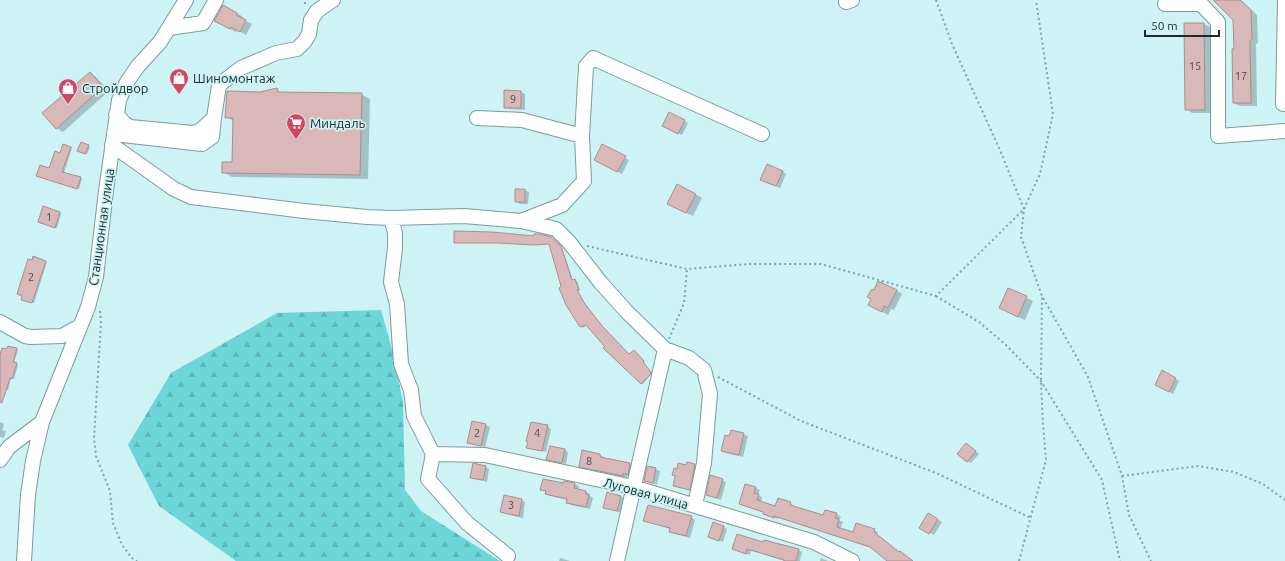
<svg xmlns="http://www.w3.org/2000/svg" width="1285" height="561" font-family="Ubuntu,sans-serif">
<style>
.forest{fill:url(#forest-firs)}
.shadow{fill:#0003}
.building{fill:#d9b8ba;stroke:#ac8c8e}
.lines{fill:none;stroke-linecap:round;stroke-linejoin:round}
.minor-casing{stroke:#799c9d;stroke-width:16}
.path{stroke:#84a0a1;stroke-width:2;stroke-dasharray:2 3;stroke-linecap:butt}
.minor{stroke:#fff;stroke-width:14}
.labels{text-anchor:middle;stroke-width:3.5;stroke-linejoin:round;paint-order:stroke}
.number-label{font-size:11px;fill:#4a4d4e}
.poi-label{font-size:13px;fill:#1b292a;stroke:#cdf3f4;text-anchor:start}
.street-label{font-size:13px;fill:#1b292a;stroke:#cdf3f4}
</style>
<defs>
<pattern id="forest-firs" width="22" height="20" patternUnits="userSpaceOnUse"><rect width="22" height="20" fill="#6cd6d9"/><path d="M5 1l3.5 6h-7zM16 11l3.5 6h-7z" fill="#5db8ba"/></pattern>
</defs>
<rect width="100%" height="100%" fill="#cdf3f4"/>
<path class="forest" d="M 381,310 L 393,353 L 403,402 L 405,490 L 421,511 L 500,561 L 236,561 L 159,506 L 128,445 L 171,373 L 277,313 Z"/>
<path class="shadow" d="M 1214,0 L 1241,0 L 1257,15 L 1258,43 L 1256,44 L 1257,106 L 1240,106 L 1234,103 L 1235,50 L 1234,19 Z
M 237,13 L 243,17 L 242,19 L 252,24 L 246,35 L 237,30 L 236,32 L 221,24 Z
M 1204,24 L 1210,27 L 1211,113 L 1192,113 L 1186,109 Z
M 90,73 L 96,77 L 109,91 L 63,132 L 56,128 Z
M 276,90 L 282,93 L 361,94 L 370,99 L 368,179 L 232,177 L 223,172 L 233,163 L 234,121 L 226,117 L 260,93 Z
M 521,92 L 525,94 L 525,110 L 509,109 L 505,107 Z
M 684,121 L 688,123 L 682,135 L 667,128 Z
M 82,143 L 90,147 L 87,154 L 80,152 Z
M 603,145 L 629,160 L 622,174 L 595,160 Z
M 71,147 L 72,148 L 64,173 L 82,179 L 79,189 L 39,177 L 50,169 Z
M 782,171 L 786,174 L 780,188 L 765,182 Z
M 525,190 L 529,192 L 528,204 L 520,204 L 516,201 Z
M 695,194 L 702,198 L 693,216 L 674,207 Z
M 60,213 L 61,214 L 57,228 L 40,223 Z
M 551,238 L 562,247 L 573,281 L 577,281 L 580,290 L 578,291 L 586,306 L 605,329 L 629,355 L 636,352 L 645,362 L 644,363 L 652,373 L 643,384 L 606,347 L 587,325 L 583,328 L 581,327 L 562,287 L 550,244 L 535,245 L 502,243 Z
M 46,262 L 47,262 L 34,303 L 24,300 Z
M 1009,289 L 1033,301 L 1025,320 L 1007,312 Z
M 896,290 L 902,294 L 894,310 L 891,309 L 888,315 L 875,308 Z
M 8,347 L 18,350 L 14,363 L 18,365 L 14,379 L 11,378 L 8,390 L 0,388 L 0,358 L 7,351 Z
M 1162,372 L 1179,381 L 1173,394 L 1156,385 Z
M 0,422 L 4,424 L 2,430 L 6,431 L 4,438 L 0,437 Z
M 473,422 L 486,425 L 490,427 L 485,447 L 469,442 Z
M 547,426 L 551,429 L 546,452 L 531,449 L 528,447 Z
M 732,431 L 748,436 L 743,457 L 726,453 L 722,451 Z
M 967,444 L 979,454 L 971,463 L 967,461 Z
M 565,450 L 568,452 L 566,464 L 551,461 L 548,459 Z
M 600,455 L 604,457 L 604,459 L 630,464 L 634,467 L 632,476 L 627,475 L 627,478 L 584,468 L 580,466 Z
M 695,465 L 699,467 L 693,491 L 674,485 L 687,467 Z
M 485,467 L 489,469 L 487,482 L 475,479 L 471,477 Z
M 648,467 L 660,471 L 657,485 L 645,481 Z
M 722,480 L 726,482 L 721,500 L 707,495 Z
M 575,484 L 579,486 L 578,490 L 586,492 L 590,494 L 590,496 L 593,498 L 590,509 L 571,505 L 567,502 L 568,500 L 550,496 L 547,494 L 547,492 L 541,489 L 564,485 Z
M 756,488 L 760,490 L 758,495 L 762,497 L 761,502 L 776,507 L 790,503 L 794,506 L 794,507 L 824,516 L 825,511 L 837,514 L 841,517 L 839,520 L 843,522 L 840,529 L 853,534 L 874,530 L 878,532 L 877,535 L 900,553 L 913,561 L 890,561 L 873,548 L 779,517 L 778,519 L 768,516 L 764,514 L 764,512 L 740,504 Z
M 621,497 L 625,499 L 621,513 L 604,507 Z
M 521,500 L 525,502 L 523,518 L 505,514 L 502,512 Z
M 928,514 L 942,522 L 934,535 L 921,528 Z
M 691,517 L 695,520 L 690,538 L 674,533 L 670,531 L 670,529 L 645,520 Z
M 723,527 L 727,529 L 723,542 L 710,537 Z
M 764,544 L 798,550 L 802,552 L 800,561 L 785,561 L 751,550 L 750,555 L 733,549 Z
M 560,558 L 570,561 L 559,561 Z
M 821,558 L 828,561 L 820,561 Z"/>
<path class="building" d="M 1213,0 L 1240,0 L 1251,10 L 1252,40 L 1250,40 L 1251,103 L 1233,103 L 1232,49 L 1234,49 L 1233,20 Z
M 223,5 L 237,13 L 236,15 L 246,20 L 240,32 L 231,27 L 230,29 L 214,21 Z
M 1184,23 L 1204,23 L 1205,110 L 1185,110 Z
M 90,72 L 103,87 L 56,129 L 42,113 Z
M 277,88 L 278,92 L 362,93 L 360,175 L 222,173 L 222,162 L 232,162 L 233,118 L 225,118 L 227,91 L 260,92 Z
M 504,90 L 521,91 L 521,108 L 504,108 Z
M 669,112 L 685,120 L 678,134 L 662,126 Z
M 81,142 L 89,145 L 85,154 L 77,151 Z
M 63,144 L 71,147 L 62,172 L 81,177 L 77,189 L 36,176 L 40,165 L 49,168 L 55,151 L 60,153 Z
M 602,144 L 626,156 L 617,172 L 594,160 Z
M 767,164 L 783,171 L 776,186 L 760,180 Z
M 677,184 L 696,194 L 686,213 L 667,204 Z
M 515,189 L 525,189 L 525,202 L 515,202 Z
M 43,206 L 60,212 L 55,228 L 38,222 Z
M 454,231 L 492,232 L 534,236 L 534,234 L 540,234 L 551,237 L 561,246 L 572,280 L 575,279 L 579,290 L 577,290 L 585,304 L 603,327 L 629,354 L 634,350 L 644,361 L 643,362 L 651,372 L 651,374 L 641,384 L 603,348 L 605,347 L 586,325 L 580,327 L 566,305 L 559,288 L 561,286 L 549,244 L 533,245 L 499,243 L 454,243 Z
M 33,256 L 46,261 L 32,303 L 21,300 L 22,296 L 17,294 L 28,259 L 32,260 Z
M 878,281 L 897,290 L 888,308 L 884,306 L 882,312 L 868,305 L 871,299 L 867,297 L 872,289 L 874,290 Z
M 1008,288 L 1027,296 L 1018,317 L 999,308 Z
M 8,346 L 17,348 L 13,362 L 17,363 L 12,379 L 10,378 L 2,403 L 0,402 L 0,354 L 2,348 L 6,349 Z
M 1162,370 L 1176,378 L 1169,392 L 1155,385 Z
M 472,421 L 486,424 L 481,446 L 467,443 Z
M 531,422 L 548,425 L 542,451 L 526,448 L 528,442 L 526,441 Z
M 731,430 L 744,433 L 739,455 L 721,451 L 725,435 L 729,436 Z
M 966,443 L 976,451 L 967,462 L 957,454 Z
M 550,446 L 565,449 L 562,463 L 546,460 Z
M 582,450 L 600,454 L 600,457 L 630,463 L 628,475 L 623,473 L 623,476 L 579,467 Z
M 687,462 L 695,464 L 690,490 L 673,486 L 675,476 L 672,475 L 674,468 L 677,469 L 678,463 L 686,465 Z
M 473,463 L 486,466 L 483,480 L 470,478 Z
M 647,466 L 656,468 L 653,483 L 644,481 Z
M 710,475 L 723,479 L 717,498 L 706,495 Z
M 543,479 L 563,483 L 564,481 L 575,483 L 574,488 L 586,491 L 586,494 L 589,495 L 586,507 L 566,503 L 567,499 L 545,494 L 546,491 L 540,490 Z
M 745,484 L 756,487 L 754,493 L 759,494 L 757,500 L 775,506 L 778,498 L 791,502 L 790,505 L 823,515 L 825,510 L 837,513 L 835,518 L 839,519 L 837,527 L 853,532 L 856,523 L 875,529 L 874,532 L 899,552 L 900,551 L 913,561 L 887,561 L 870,547 L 774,516 L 774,518 L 763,514 L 763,512 L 739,504 Z
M 607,492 L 621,496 L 617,511 L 603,508 Z
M 504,495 L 522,499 L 519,516 L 500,512 Z
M 648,505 L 692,516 L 686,536 L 669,532 L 670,528 L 643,521 Z
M 928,513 L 938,519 L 929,534 L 919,528 Z
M 713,522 L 724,526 L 719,541 L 708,537 Z
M 737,534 L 763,542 L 764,540 L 799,549 L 796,561 L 784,561 L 784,560 L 747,549 L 746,554 L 732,549 Z"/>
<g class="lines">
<g class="minor-casing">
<path id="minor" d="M 1285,0 L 1283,104 L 1285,104
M 846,2 L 852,0
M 1165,4 L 1201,4 L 1218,22 L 1218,136 L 1285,131
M 169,28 L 203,23 L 216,0
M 116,114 L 124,123 L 130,127 L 193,133 L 201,130 L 214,118
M 477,118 L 522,120 L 582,136
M 114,134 L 202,144 L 212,137 L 214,118 L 219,85 L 241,68 L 276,53 L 297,49 L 305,41 L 309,34 L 311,20 L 317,11 L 333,0
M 112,145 L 174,189 L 191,197 L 304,211 L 367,217 L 391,218 L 464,216 L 521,221 L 556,229 L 569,242 L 601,283 L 626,311 L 665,349 L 617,561
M 391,218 L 395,233 L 395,248 L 391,282 L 397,304 L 401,364 L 411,390 L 414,416 L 433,454 L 428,479 L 467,523 L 508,556
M 521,221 L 562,205 L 584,181 L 582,136 L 586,66 L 593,58 L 762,134
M 0,322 L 25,336 L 31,337 L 62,336 L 80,326
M 665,349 L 689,358 L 704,370 L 710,394 L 704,463 L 695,505
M 433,454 L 485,455 L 633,487 L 814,542 L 852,561
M 0,460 L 9,447 L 42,422
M 24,561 L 28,495 L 33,461 L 42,422 L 88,307 L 96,277 L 106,191 L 119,100 L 127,82 L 138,66 L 160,42 L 186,0"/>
</g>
<path class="path" d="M 936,0 L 952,44 L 999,148 L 1024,209 L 1021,237 L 1042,296 L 1088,377 L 1122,476 L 1129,515 L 1151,561
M 305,4 L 305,0
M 587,246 L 687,269 L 749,264 L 821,264 L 936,296 L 1024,209 L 1040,174 L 1053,114 L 1036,0
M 936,296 L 979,322 L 1006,345 L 1041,381 L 1102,480 L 1120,561
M 100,311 L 101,323 L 94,438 L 96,456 L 110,491 L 113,523 L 122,545 L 132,558 L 137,561
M 669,339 L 684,303 L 687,269
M 718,377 L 801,421 L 936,473 L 1031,518
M 1122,476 L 1198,466 L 1234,472 L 1263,484 L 1285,500
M 1019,561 L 1046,460 L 1043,424 L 1041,381 L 1042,297"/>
<use href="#minor" class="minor"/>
</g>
<defs>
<g id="shop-pin" transform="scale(1)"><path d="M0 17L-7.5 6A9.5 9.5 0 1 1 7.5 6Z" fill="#d5455f" stroke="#cdf3f4"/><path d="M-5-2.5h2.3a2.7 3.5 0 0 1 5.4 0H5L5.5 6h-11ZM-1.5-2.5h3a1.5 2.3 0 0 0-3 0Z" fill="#fff"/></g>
<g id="supermarket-pin" transform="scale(1)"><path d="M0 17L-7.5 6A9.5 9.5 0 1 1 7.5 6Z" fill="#d5455f" stroke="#cdf3f4"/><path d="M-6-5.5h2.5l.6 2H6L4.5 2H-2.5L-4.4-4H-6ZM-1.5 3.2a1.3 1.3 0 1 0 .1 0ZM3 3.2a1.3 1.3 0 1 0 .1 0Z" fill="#fff"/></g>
</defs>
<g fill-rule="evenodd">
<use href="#shop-pin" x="179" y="78"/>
<use href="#shop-pin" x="68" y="88"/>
<use href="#supermarket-pin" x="296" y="123"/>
</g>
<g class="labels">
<g class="number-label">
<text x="1195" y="70">15</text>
<text x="1241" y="80">17</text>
<text x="513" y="103">9</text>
<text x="49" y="221">1</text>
<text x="31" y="281">2</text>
<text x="477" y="437">2</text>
<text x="537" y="437">4</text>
<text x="589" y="465">8</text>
<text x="511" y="509">3</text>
</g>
<g class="poi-label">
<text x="193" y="83">Шиномонтаж</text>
<text x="82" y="93">Стройдвор</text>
<text x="310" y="128">Миндаль</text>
</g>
<g class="street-label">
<text transform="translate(101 227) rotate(-82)" y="5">Станционная улица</text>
<text transform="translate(646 493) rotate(15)" y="5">Луговая улица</text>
</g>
</g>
<path d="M1145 30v6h74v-6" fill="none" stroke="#1b292a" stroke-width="2"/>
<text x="1151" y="30" font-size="12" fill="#1b292a" stroke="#cdf3f4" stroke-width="3" paint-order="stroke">50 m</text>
</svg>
